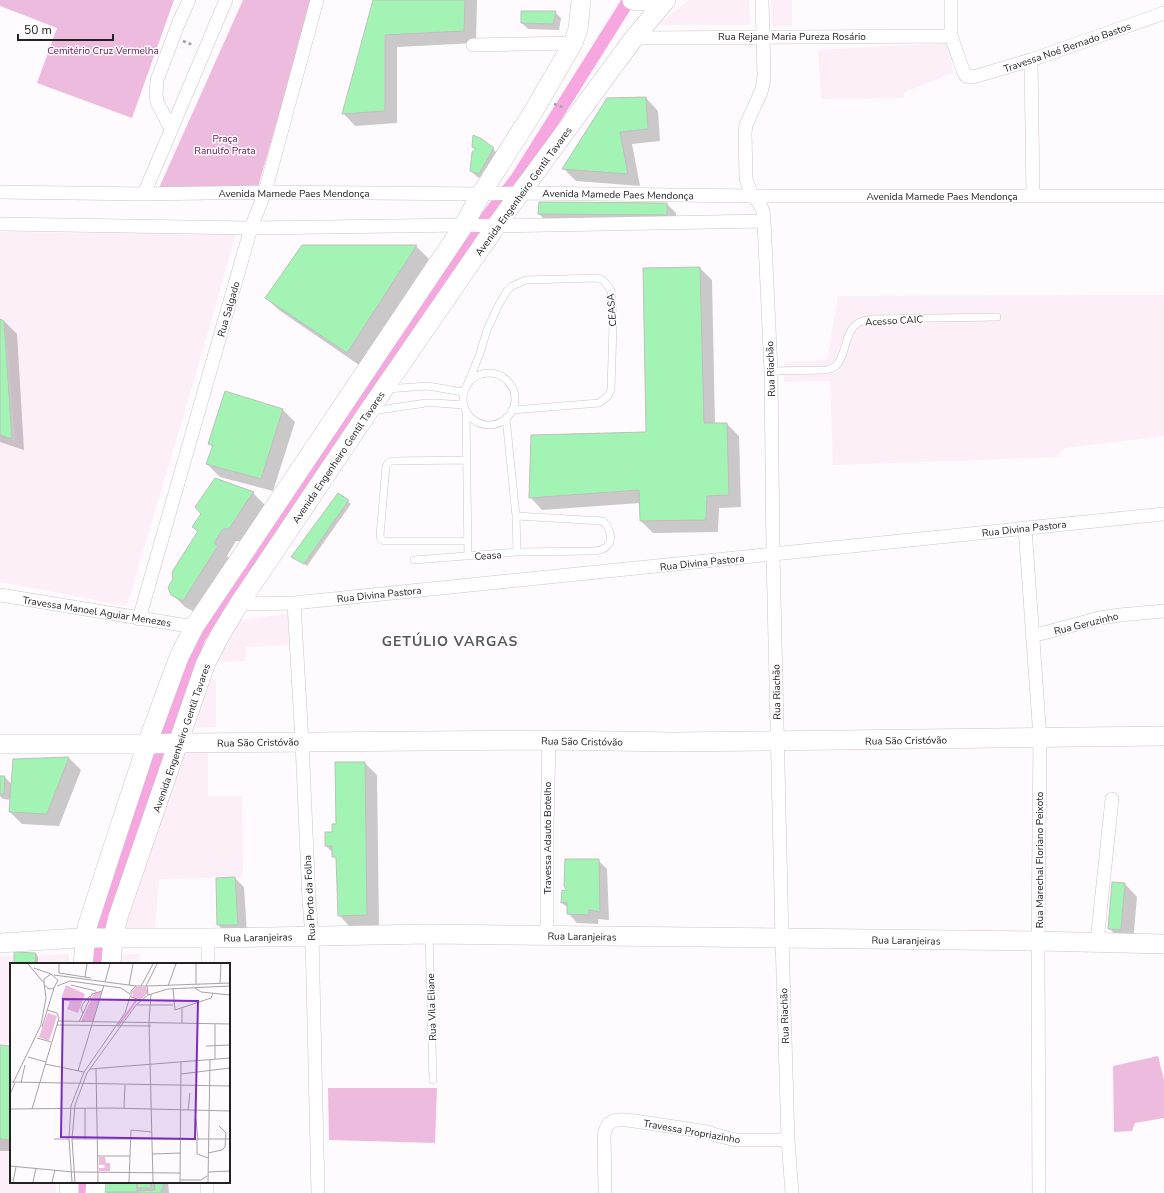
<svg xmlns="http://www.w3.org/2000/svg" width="1164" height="1193" font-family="'Nunito Sans',sans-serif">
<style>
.built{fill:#fceff7}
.green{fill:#edbbdd}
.shadow{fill:#0003}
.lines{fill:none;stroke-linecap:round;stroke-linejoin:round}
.canal{stroke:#f6a7df;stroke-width:13}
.building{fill:#a3f3b5;stroke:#bcc1bd}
.lane-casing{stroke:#cbc5c9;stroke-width:8}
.street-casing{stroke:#cbc5c9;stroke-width:14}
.secondary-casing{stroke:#cbc5c9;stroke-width:20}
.path{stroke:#a3a0a2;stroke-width:2.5;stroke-dasharray:3 3;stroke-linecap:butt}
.lane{stroke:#fff;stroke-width:7}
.street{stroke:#fff;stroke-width:13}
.secondary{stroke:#fff;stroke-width:19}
.labels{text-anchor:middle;stroke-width:3;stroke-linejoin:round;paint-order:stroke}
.street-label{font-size:10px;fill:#232122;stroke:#fff}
.park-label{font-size:10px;fill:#680b56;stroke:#fff}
.district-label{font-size:14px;font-weight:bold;letter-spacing:1px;fill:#5a5558;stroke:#fff}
.inset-river{fill:none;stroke:#f6a7df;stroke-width:2}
.inset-road{fill:none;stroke:#a6a3a5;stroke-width:1}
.view{fill:#7b2cbf;fill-opacity:0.15;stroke:#7b2cbf;stroke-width:2}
.inset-edge{fill:none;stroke:#232122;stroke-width:2}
</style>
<rect width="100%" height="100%" fill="#fefafd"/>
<path class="built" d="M 688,0 L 749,0 L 750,25 L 658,25 Z
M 771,0 L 792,0 L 792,26 L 772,26 Z
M 949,43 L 953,73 L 905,92 L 903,98 L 821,99 L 818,50 Z
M 0,232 L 236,234 L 197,370 L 127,606 L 0,582 L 0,435 L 15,441 L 5,321 L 0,319 Z
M 1164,295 L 1164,436 L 1065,448 L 1058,457 L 833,465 L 830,381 L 784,382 L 784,362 L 827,360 L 838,296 Z
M 288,614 L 289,645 L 246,647 L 246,661 L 213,662 L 237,620 Z
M 208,679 L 216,679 L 216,727 L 193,728 Z
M 184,753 L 208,753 L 208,796 L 242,796 L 243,877 L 159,879 L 155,929 L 125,928 L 179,759 Z
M 69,954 L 69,964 L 11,964 L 11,1182 L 56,1182 L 56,1193 L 0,1193 L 0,956 Z
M 120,954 L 140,954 L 140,964 L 119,964 Z"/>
<path class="green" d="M 0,0 L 174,0 L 132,118 L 37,83 L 57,28 L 0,6 Z
M 243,0 L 312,0 L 258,187 L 159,188 Z
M 1158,1056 L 1164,1080 L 1164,1118 L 1135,1123 L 1132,1131 L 1114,1132 L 1113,1066 Z
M 328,1088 L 437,1088 L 435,1143 L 329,1140 Z"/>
<path class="shadow" d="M 374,0 L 477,0 L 476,43 L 397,47 L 397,123 L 355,126 L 343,113 Z
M 555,12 L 561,18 L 559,30 L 528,29 L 522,23 Z
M 646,98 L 658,111 L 660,141 L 632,144 L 640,186 L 576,181 L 563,168 Z
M 473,147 L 493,149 L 499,155 L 485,179 L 477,177 L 471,171 L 476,150 Z
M 667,204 L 676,213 L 676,224 L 548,223 L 539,214 Z
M 302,246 L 416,246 L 429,259 L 359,365 L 279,310 L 266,298 Z
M 700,268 L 712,280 L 715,424 L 727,424 L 739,436 L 741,507 L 719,508 L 718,532 L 653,533 L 641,521 L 640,503 L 542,510 L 530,497 L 647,433 Z
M 0,320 L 4,321 L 17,334 L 24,450 L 0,442 Z
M 226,392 L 283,410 L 295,422 L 273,491 L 220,477 L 207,464 L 213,448 L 210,444 Z
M 253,493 L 265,505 L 259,513 L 242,541 L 236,541 L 227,556 L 230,559 L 196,613 L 185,607 L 172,594 L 198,532 L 193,527 Z
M 339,494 L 351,504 L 307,566 L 293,557 Z
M 69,758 L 81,770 L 59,826 L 22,824 L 10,812 L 11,800 L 3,799 L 0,796 L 0,777 L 5,777 L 12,785 L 14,760 Z
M 365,763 L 377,775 L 379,927 L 351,928 L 339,915 L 337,860 L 333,856 L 333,853 L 326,846 L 326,833 L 333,833 Z
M 598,860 L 607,869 L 609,920 L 598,919 L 598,924 L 577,923 L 568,913 L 568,908 L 562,903 Z
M 235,878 L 244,887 L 247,934 L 227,934 L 218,925 Z
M 1125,884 L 1137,897 L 1133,942 L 1121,941 L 1109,928 Z
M 36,954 L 38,957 L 38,964 L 15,964 Z
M 0,1046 L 11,1047 L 11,1151 L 0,1151 Z
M 106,1182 L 168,1182 L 169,1193 L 107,1193 L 105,1191 Z"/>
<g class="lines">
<path class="canal" d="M 95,964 L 96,948 L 104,921 L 199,638 L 456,257 L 517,178 L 627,3
M 81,1193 L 82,1182"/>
</g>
<path class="building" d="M 373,0 L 465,0 L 464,31 L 385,35 L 385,111 L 342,114 Z
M 521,11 L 556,11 L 553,24 L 521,23 Z
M 646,97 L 648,129 L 620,132 L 628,174 L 562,169 L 607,98 Z
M 473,135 L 482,139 L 494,148 L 479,174 L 470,171 L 472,152 L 476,149 L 472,147 Z
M 539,202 L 667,203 L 667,215 L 538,214 Z
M 302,245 L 417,245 L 347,353 L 265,298 Z
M 700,267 L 704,423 L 727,423 L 729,495 L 707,496 L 706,520 L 640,521 L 639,490 L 529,498 L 531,435 L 646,432 L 643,268 Z
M 0,319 L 4,321 L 12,439 L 0,435 Z
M 225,391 L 283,409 L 261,479 L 206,464 L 213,445 L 208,444 Z
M 215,478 L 254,492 L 247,501 L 229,529 L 223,529 L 214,543 L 218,546 L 183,601 L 171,595 L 168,587 L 173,579 L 172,572 L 198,531 L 192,527 L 201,514 L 195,507 Z
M 338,493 L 349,500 L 304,564 L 291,557 Z
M 69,757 L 47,814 L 9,812 L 13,759 Z
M 335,762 L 365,762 L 367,915 L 338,916 L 336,857 L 332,857 L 332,846 L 325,846 L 325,832 L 332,832 L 332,824 L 336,824 Z
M 0,776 L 5,776 L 4,794 L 0,794 Z
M 565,859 L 599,859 L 600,912 L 589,910 L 589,915 L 567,914 L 567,902 L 561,903 L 562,890 L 567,891 L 564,886 Z
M 235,877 L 238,925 L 217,925 L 216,878 Z
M 1112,882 L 1125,883 L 1121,930 L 1108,929 Z
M 14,952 L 36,953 L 35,964 L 14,964 Z
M 0,1045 L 11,1046 L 11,1140 L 0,1139 Z
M 105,1182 L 137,1182 L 137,1192 L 104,1192 Z
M 137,1182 L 149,1182 L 149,1184 L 151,1184 L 151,1188 L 137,1188 Z
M 154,1182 L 163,1182 L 163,1190 L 161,1190 L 161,1193 L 138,1193 L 138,1191 L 155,1190 Z"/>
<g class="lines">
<g class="lane-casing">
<path id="lane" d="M 771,371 L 827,370 C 830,369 833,368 836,366 C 848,354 843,327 863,321 C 866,320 870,320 873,319 L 997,317
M463 399a26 26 0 1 1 52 0a26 26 0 1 1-52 0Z
M 468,383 L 479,356 L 487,330 L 498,306 L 507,291 L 512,286 L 526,280 L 598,278 L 603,280 L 608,286 L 611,291 L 612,303 L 613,325 L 611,390 L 608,396 L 599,403 L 512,410
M 386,389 L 428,386 L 463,392
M 372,411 L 426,403 L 436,403 L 463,405
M 466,412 L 468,556
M 506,418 L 516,516 L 517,552
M 466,460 L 392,461 L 388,463 L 386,466 L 380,535 L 381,539 L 384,541 L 468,541
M 414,560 L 517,552 L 594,551 C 599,550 604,550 607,546 C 614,539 609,527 603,521 L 516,516
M 429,935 L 433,1080"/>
</g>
<g class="street-casing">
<path id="street" d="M 762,0 L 764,75 L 763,84 L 761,92 L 746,125 L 745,133 L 746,179 L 752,196 L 758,201 L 763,211 L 764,221 L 771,371 L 773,554 L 782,938 L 788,1140 L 792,1193
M 951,0 L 951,36 L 964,73 L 966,76 L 973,77 L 1031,60 L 1164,13
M 634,38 L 951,36
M 473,45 L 573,43
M 1031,60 L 1033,196
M 171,129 L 157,102 L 156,94 L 157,80 L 179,22 L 189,0
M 0,192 L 144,194 L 265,192 L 481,194 L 520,193 L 752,196 L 1164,196
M 144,194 L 226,0
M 0,224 L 251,228 L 464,225 L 496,226 L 764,221
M 1025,528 L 1040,738 L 1038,941 L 1039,1193
M 0,595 L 194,627
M 294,603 L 302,742 L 309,900 L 312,936 L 318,1193
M 239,604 L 294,603 L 1164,514
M 139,619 L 251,228 L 265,192 L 317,0
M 1032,636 L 1100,618 L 1120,615 L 1164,611
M 547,935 L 547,827 L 549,740
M 1097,942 L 1112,799
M 208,964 L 208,938
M 207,1182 L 207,1193
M 605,1193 L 604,1135 C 607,1120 615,1119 628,1120 L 708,1132 L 719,1136 L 736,1140 L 788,1140"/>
</g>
<g class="secondary-casing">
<path id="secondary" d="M 632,0 L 639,1 L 665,1
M 0,744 L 147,744 L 179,743 L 549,740 L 673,742 L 1164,736
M 0,943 L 78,938 L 208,938 L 429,934 L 1038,941 L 1164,944
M 83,964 L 87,927 L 114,844 L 147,744 L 179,657 L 194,627 L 464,225 L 481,194 L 533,112 L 573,43 L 578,29 L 581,0
M 111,964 L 113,938 L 118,917 L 205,665 L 220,635 L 239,604 L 368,412 L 496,226 L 634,38 L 666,0
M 69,1193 L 69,1182
M 95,1193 L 96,1182"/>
</g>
<path class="path" d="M 183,41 L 193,45
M 554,104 L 565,108"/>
<use href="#lane" class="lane"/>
<use href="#street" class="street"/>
<use href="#secondary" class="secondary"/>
</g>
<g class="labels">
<g class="street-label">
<text x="792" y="40">Rua Rejane Maria Pureza Rosário</text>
<text transform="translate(1067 47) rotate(-19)" y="4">Travessa Noé Bernado Bastos</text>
<text transform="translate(523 191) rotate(-54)" y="4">Avenida Engenheiro Gentil Tavares</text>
<text x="294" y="197">Avenida Mamede Paes Mendonça</text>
<text transform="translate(618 194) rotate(1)" y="4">Avenida Mamede Paes Mendonça</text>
<text x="942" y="200">Avenida Mamede Paes Mendonça</text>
<text transform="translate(228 309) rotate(-74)" y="4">Rua Salgado</text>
<text transform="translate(611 310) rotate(-94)" y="4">CEASA</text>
<text transform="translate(894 320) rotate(-3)" y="4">Acesso CAIC</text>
<text transform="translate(770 369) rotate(-92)" y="4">Rua Riachão</text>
<text transform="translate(338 457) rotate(-56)" y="4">Avenida Engenheiro Gentil Tavares</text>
<text transform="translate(1024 528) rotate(-6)" y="4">Rua Divina Pastora</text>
<text transform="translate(488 555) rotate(-4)" y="4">Ceasa</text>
<text transform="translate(702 562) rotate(-6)" y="4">Rua Divina Pastora</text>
<text transform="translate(379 594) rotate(-6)" y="4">Rua Divina Pastora</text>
<text transform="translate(97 611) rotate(9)" y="4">Travessa Manoel Aguiar Menezes</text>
<text transform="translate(1086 623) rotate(-14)" y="4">Rua Geruzinho</text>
<text transform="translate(776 692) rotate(-91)" y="4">Rua Riachão</text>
<text transform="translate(181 738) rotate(-71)" y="4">Avenida Engenheiro Gentil Tavares</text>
<text transform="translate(906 740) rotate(-1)" y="4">Rua São Cristóvão</text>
<text transform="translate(582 741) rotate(1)" y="4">Rua São Cristóvão</text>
<text transform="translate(258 742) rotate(-1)" y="4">Rua São Cristóvão</text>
<text transform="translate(547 838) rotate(-90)" y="4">Travessa Adauto Botelho</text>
<text transform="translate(1039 860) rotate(-90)" y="4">Rua Marechal Floriano Peixoto</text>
<text transform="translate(309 898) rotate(-93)" y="4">Rua Porto da Folha</text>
<text transform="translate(582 936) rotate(1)" y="4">Rua Laranjeiras</text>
<text transform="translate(258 937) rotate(-1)" y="4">Rua Laranjeiras</text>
<text transform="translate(906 940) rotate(1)" y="4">Rua Laranjeiras</text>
<text transform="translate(431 1007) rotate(-92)" y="4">Rua Vila Eliane</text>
<text transform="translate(784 1016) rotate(-92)" y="4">Rua Riachão</text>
<text transform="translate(692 1131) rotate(10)" y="4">Travessa Propriazinho</text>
</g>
<g class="park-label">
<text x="103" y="54">Cemitério Cruz Vermelha</text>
<text x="225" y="142">Praça<tspan x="225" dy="12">Ranulfo Prata</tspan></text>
</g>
<g class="district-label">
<text x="450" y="646">GETÚLIO VARGAS</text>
</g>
</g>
<g transform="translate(10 963)">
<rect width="220" height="220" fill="#fefafd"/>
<path d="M 56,22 L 75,31 L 68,50 L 57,46 L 60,39 L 51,36 ZM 126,24 L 136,24 L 138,30 L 130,37 L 123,35 L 122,28 ZM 92,28 L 83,58 L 71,58 L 84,30 ZM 38,50 L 47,53 L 39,78 L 29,74 ZM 89,194 L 95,194 L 96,200 L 100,200 L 100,208 L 89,208 L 89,205 L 95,205 L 94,202 L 89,202 Z" fill="#edbbdd"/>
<path class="inset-river" d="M 108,63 L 126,38"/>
<path class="inset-road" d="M 18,1 L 34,20M 49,1 L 49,10 L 81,15M 24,5 L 41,11M 44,12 L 126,23M 75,14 L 77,1M 95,19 L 100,1M 210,20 L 211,1M 186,21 L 186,1M 61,22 L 86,28M 119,22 L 123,1M 47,23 L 60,18 L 111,25 L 120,31M 131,23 L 143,1M 136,23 L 147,1M 137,23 L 220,20M 158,23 L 166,1M 185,25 L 191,29 L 220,32M 163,26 L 165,47 L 201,35 L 203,30M 141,31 L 139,58 L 143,219M 138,32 L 158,26 L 220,23M 127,42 L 163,42M 73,51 L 71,45 L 74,39 L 80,33M 48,58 L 220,61M 69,59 L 82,31 L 92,28M 172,60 L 172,45M 47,62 L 141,63M 32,64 L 44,25M 27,75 L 41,79M 196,83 L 220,82M 18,94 L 36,99M 205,96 L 205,61M 35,101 L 74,109M 80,106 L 220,95M 86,106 L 88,219M 68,108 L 94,22M 171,111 L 220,105M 0,119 L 220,123M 3,120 L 31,62 L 36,35 L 34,20 L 34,16 L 41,11 L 48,17 L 44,25 L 39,26 L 34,22M 11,120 L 15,102M 0,131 L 5,120M 114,145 L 115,122M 0,146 L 101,145 L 220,148M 22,146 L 49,55 L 47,50 L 37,47M 178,147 L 180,130M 186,156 L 188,177M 44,176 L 59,176M 62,176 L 220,176M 75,176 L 75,145M 187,177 L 187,191 L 198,195M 198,190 L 212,187 L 215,184 L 216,170 L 209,163M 142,191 L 171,190M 88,193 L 120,193M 0,203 L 63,209 L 170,210M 198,209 L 220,208M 170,217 L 191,217 L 197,213M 3,219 L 6,204M 23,219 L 26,205M 42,219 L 45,207M 62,219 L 59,176 L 61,143 L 74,109 L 115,50 L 120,34M 65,219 L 62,176 L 65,142 L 77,110 L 126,42 L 138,32 L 137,23 L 126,23 L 121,28 L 121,34 L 130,37M 119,219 L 121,167 L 142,169M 170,219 L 171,99M 198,219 L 200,97"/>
<path class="view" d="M 53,36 L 188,38 L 185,176 L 51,174 Z"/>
<rect width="220" height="220" class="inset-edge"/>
</g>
<path d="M18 34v6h95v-6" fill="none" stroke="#232122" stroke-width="2"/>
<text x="24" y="34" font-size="12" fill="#232122" stroke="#ffffff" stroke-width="3" paint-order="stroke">50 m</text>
</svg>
